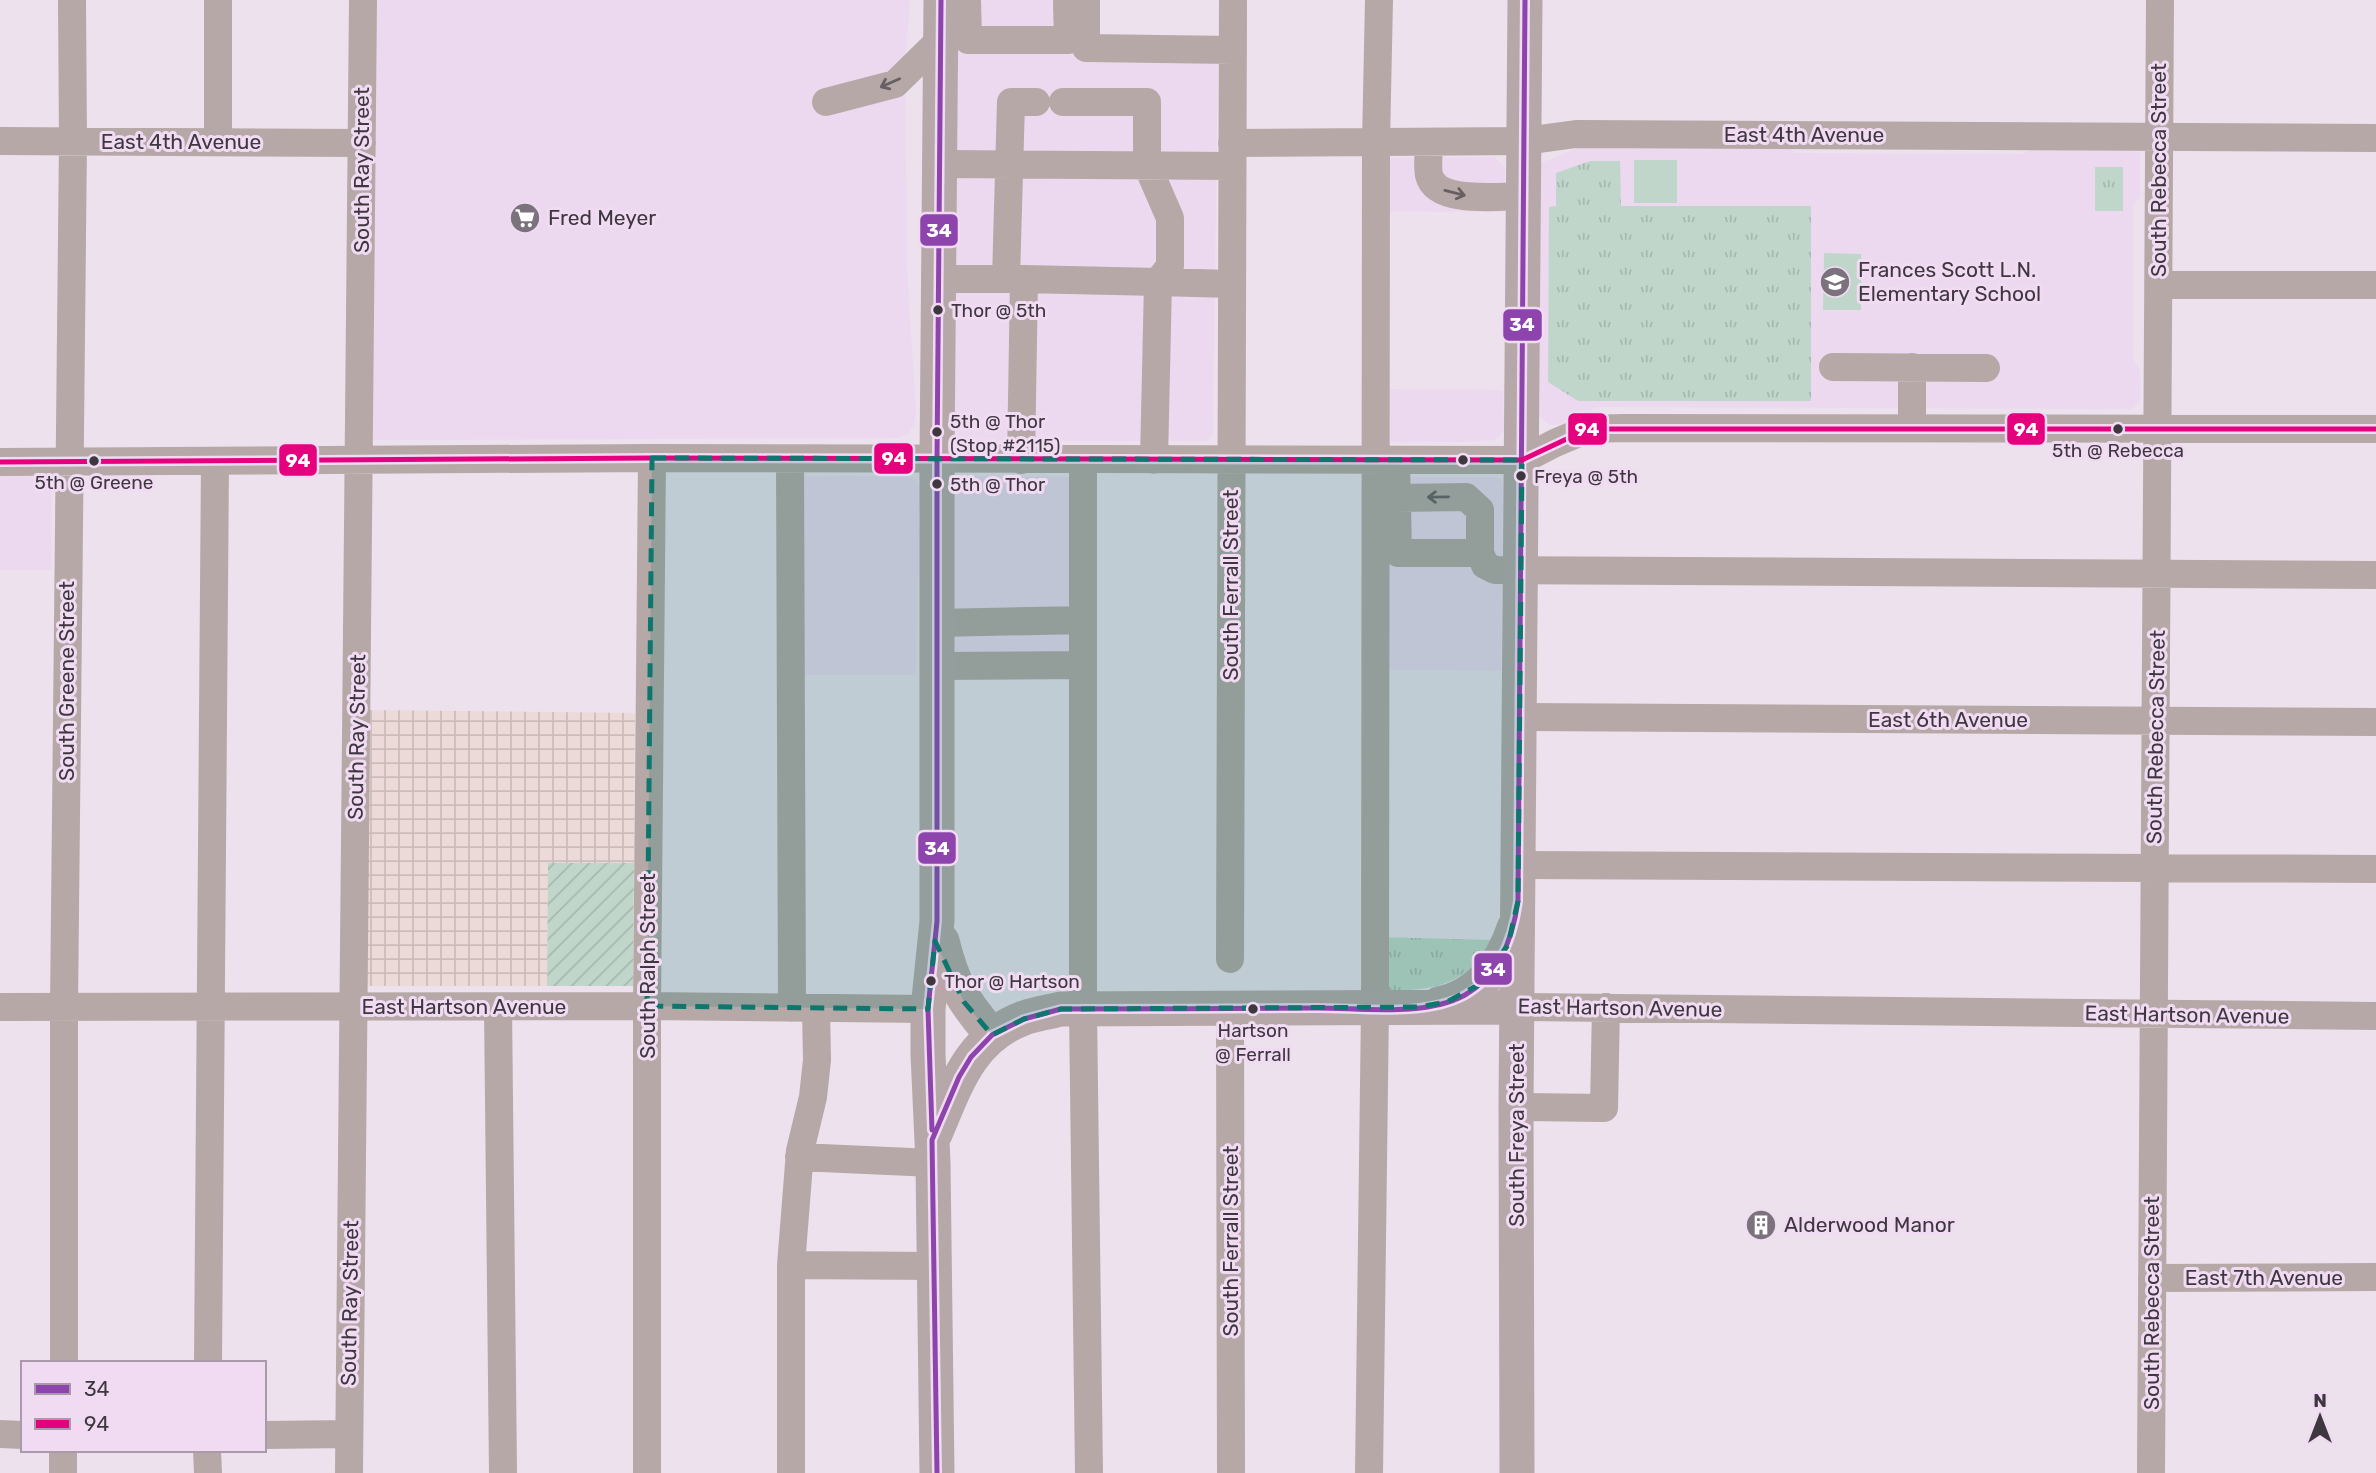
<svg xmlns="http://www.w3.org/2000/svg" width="2376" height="1473" font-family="Rubik,sans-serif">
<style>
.built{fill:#ecd9ef}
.industrial{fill:url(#industrial-grid)}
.grass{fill:#c1d6ca}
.park{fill:url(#park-tufts)}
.garden{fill:url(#garden-furrows)}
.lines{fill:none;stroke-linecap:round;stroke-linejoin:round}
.minor{stroke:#b5a8a6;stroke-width:28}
.major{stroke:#b6a8a9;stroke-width:35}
.bus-1-casing{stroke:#f0dbf3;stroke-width:10}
.bus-2-casing{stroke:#f0dbf3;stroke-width:10}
.bus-1{stroke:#8e44ad;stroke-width:5}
.bus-2{stroke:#e5007d;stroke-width:5}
.oneway{stroke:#685f64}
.marked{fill:#0f766e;fill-opacity:0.2;stroke:#0f766e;stroke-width:5;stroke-dasharray:14 9;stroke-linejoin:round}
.bus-dot{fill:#3f3740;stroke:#f0dbf3;stroke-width:2.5}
.labels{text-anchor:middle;stroke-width:6;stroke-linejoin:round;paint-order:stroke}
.bus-label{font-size:19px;fill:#3f3740;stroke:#f0dbf3;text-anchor:start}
.street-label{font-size:21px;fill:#3f3740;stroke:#f0dbf3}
.poi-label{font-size:21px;fill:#3f3740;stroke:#f0dbf3;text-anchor:start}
.line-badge{stroke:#f0dbf3;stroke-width:2.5}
.badge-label{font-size:19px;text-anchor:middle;font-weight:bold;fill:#fff}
</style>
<defs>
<pattern id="industrial-grid" width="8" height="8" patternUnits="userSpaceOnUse" patternTransform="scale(1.75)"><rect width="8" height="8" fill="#ebdad8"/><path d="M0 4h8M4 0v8" fill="none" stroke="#cbbcba"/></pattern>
<pattern id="park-tufts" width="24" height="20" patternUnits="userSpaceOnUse" patternTransform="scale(1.75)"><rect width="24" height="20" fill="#c1d6ca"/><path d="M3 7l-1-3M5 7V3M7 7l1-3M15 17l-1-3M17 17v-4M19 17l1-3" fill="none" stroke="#a7b8af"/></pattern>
<pattern id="garden-furrows" width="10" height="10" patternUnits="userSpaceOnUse" patternTransform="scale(1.75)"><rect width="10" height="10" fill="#c1d6ca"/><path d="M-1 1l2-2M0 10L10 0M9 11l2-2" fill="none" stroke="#a7b8af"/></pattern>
</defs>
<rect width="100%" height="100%" fill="#ece1ed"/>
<path class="built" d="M 371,0 L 910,0 L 905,64 L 907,271 L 916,412 L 914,426 L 908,434 L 898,438 L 370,440 Z
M 952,0 L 1091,0 L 1092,41 L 1218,43 L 1213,434 L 1209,439 L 1204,441 L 965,441 L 952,433 Z
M 1586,145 L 1790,146 L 1794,153 L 2023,154 L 2035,146 L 2137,149 L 2140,154 L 2140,197 L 2133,204 L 2133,361 L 2140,370 L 2140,401 L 2131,409 L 1597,407 L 1558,425 L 1550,425 L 1538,416 L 1538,164 Z
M 1495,157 L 1505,168 L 1504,212 L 1372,211 L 1369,158 Z
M 1365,389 L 1503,390 L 1504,429 L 1500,436 L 1494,440 L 1461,442 L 1365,442 Z
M 0,474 L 51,475 L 52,570 L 0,570 Z
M 782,476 L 906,476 L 914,479 L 920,487 L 916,675 L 785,675 Z
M 957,476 L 1086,477 L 1086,675 L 952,675 L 953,478 Z
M 1363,477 L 1496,477 L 1501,479 L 1503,483 L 1501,671 L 1367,670 Z"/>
<path class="industrial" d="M 366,710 L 635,713 L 634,863 L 548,863 L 547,986 L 365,986 Z"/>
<path class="grass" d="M 1634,160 L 1677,160 L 1677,203 L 1634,203 Z
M 1824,253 L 1861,254 L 1861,310 L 1823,310 Z"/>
<path class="park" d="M 1590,161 L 1620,161 L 1621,206 L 1811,206 L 1811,401 L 1578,401 L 1548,382 L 1549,207 L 1556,206 L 1556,173 Z
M 2095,167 L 2123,167 L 2123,211 L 2095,211 Z
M 1376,937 L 1492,940 C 1463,990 1429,990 1377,991 Z"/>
<path class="garden" d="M 548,863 L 634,863 L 633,986 L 547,986 Z"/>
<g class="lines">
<path class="minor" d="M 218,0 L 218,142
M 967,0 L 968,40 L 1068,40 L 1067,3
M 1086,0 L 1086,48 L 1233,50
M 826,102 L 895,84 L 940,40
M 1063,102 L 1147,102 L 1147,165 L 1170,218 L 1170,266 L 1158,282
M 0,141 L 362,143
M 1429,142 C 1429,152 1427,165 1429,175 C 1436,205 1501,196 1524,196
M 1232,143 L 1525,141 L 1576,134 L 2376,138
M 939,164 L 1232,166
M 939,279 L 1024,279 L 1021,460
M 1006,279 L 1011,102 L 1036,102
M 1024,279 L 1158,282 L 1154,460
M 1158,282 L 1232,284
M 2159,285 L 2376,285
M 1833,367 L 1986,368
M 1912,428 L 1912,367
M 790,459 L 792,1008
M 1396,460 L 1398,553 L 1480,553 L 1485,565 L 1495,570 L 2376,575
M 1083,461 L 1083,1009 L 1089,1473
M 0,462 L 652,458 L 1522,460 L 1555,443 L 1588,429 L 1624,428 L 2376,429
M 1397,498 L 1466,497 L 1480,510 L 1480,553
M 937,623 L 1083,620
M 938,666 L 1083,665
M 1521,717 L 2376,722
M 1519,865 L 2376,869
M 1230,959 L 1233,0
M 0,1007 L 647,1006 L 928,1009
M 498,1007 L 503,1473
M 1517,1007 L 2376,1016
M 1230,1009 L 1231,1473
M 1516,1107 L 1604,1108 L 1606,1007
M 799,1157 L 933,1163
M 791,1265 L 800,1151 L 813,1097 L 817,1060 L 816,1008
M 2152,1278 L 2376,1277
M 64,1363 L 64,1008 L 73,141 L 72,0
M 208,1363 L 215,461
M 0,1434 L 23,1435
M 264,1435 L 348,1434
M 207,1450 L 208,1473
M 63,1473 L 63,1450
M 349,1473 L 363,0
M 647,1473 L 647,1006 L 652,458
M 791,1473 L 791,1265 L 935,1266
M 1369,1473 L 1375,1008 L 1376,142 L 1379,0
M 2151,1473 L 2160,0"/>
<path class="major" d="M 942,941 C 953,986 963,1001 992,1035
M 1439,1004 C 1478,996 1502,964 1514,928
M 935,1134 C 956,1085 970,1038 1024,1018 C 1036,1014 1049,1012 1061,1009 L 1517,1007
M 937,1473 L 933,1163 L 928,1054 L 928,1009 L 937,921 L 937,460 L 941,0
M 1517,1473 L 1516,1107 L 1525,0"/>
<g class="bus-1-casing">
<path id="bus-1" d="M 932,1130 L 928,1009 L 937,921 L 937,460 L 941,0
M 937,1473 L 932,1140 L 959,1077 L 971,1057 L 992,1035 L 1024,1019 L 1061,1009 C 1146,1009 1232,1009 1317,1008 C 1362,1008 1425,1017 1465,995 C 1499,976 1513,937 1518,901 L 1525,0"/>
</g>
<g class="bus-2-casing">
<path id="bus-2" d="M 0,462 L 652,458 L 1522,460 L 1588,429 L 2376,429"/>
</g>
<use href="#bus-1" class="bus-1"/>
<use href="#bus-2" class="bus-2"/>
</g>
<defs><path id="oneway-shaft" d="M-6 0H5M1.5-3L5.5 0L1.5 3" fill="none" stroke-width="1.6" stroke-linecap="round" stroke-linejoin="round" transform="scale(1.75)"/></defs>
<g class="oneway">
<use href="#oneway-shaft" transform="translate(890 83) rotate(156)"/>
<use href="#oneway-shaft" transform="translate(1455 193) rotate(14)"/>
<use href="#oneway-shaft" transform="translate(1438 497) rotate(179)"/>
</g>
<path class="marked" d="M 652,458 L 1522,460 L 1518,901 L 1508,945 L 1478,985 L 1447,1002 L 1418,1007 L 1061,1009 L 1024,1019 L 992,1035 L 964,1002 L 935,941 L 928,1009 L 647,1006 Z"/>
<defs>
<g id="supermarket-disc" transform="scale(1.575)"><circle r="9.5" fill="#7c727d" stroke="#f0dbf3"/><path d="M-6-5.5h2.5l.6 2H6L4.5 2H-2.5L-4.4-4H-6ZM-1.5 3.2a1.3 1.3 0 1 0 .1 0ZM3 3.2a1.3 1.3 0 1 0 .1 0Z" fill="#fff"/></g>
<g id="school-disc" transform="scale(1.575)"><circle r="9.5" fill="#7c727d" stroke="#f0dbf3"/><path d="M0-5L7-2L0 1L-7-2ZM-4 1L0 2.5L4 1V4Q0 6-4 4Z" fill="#fff"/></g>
<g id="building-disc" transform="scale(1.575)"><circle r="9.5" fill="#7c727d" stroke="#f0dbf3"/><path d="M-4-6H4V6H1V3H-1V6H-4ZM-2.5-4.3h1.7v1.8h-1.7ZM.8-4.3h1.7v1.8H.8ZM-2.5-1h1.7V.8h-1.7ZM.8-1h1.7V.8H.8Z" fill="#fff"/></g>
</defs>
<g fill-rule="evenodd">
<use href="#supermarket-disc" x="525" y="218"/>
<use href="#school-disc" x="1835" y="282"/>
<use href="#building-disc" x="1761" y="1225"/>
</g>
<g class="bus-dot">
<circle cx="938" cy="310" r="6"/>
<circle cx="2118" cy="429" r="6"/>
<circle cx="937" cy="432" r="6"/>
<circle cx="1463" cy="460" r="6"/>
<circle cx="94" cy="461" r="6"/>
<circle cx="1521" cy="476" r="6"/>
<circle cx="937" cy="484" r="6"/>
<circle cx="931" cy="981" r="6"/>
<circle cx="1253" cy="1009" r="6"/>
</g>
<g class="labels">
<g class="bus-label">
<text x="951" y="317">Thor @ 5th</text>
<text x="950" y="428">5th @ Thor<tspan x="950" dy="24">(Stop #2115)</tspan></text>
<text x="2118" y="457" text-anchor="middle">5th @ Rebecca</text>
<text x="1534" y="483">Freya @ 5th</text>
<text x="94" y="489" text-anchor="middle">5th @ Greene</text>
<text x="950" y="491">5th @ Thor</text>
<text x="944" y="988">Thor @ Hartson</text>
<text x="1253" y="1037" text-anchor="middle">Hartson<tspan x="1253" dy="24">@ Ferrall</tspan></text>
</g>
<g class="street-label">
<text x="1804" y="142">East 4th Avenue</text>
<text x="181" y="149">East 4th Avenue</text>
<text transform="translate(362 170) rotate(-90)" y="7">South Ray Street</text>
<text transform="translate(2159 170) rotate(-90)" y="7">South Rebecca Street</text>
<text transform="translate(1231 585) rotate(-90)" y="7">South Ferrall Street</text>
<text transform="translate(67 681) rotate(-90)" y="7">South Greene Street</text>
<text x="1948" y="727">East 6th Avenue</text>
<text transform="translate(357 737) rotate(-89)" y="7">South Ray Street</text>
<text transform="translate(2156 737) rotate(-89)" y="7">South Rebecca Street</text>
<text transform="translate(648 966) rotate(-90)" y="7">South Ralph Street</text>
<text x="464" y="1014">East Hartson Avenue</text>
<text transform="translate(1620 1008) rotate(1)" y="7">East Hartson Avenue</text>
<text transform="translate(2187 1015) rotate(1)" y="7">East Hartson Avenue</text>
<text transform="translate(1517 1135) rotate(-90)" y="7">South Freya Street</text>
<text transform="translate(1231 1241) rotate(-90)" y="7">South Ferrall Street</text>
<text x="2264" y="1285">East 7th Avenue</text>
<text transform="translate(350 1303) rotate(-89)" y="7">South Ray Street</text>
<text transform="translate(2152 1303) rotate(-90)" y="7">South Rebecca Street</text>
</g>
<g class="poi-label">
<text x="548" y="225">Fred Meyer</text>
<text x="1858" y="277">Frances Scott L.N.<tspan x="1858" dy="24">Elementary School</tspan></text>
<text x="1784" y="1232">Alderwood Manor</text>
</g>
</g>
<g class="line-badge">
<rect x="919" y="213" width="40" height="34" rx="7" fill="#8e44ad"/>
<rect x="1502" y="308" width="41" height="34" rx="7" fill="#8e44ad"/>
<rect x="2006" y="412" width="40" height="34" rx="7" fill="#e5007d"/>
<rect x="1567" y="412" width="41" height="34" rx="7" fill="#e5007d"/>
<rect x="873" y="442" width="41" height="33" rx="7" fill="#e5007d"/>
<rect x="278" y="443" width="40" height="34" rx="7" fill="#e5007d"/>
<rect x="917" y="831" width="40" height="34" rx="7" fill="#8e44ad"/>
<rect x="1473" y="952" width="40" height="34" rx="7" fill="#8e44ad"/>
</g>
<g class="badge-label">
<text x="939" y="237">34</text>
<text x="1522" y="331">34</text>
<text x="2026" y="436">94</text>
<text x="1587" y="436">94</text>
<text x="894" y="465">94</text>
<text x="298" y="467">94</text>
<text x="937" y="855">34</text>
<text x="1493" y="976">34</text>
</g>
<rect x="21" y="1361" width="245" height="91" fill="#f0dbf3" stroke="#a999ab" stroke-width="2"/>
<rect x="35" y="1384" width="35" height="10" fill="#8e44ad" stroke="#a999ab" stroke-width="2"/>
<text x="84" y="1396" font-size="21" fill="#3f3740">34</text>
<rect x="35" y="1419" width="35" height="10" fill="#e5007d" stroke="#a999ab" stroke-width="2"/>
<text x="84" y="1431" font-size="21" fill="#3f3740">94</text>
<g transform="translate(2320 1417)" stroke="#f0dbf3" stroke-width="5" paint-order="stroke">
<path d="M0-5L12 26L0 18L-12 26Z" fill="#3f3740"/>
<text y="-10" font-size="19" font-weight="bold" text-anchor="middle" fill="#3f3740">N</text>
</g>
</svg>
